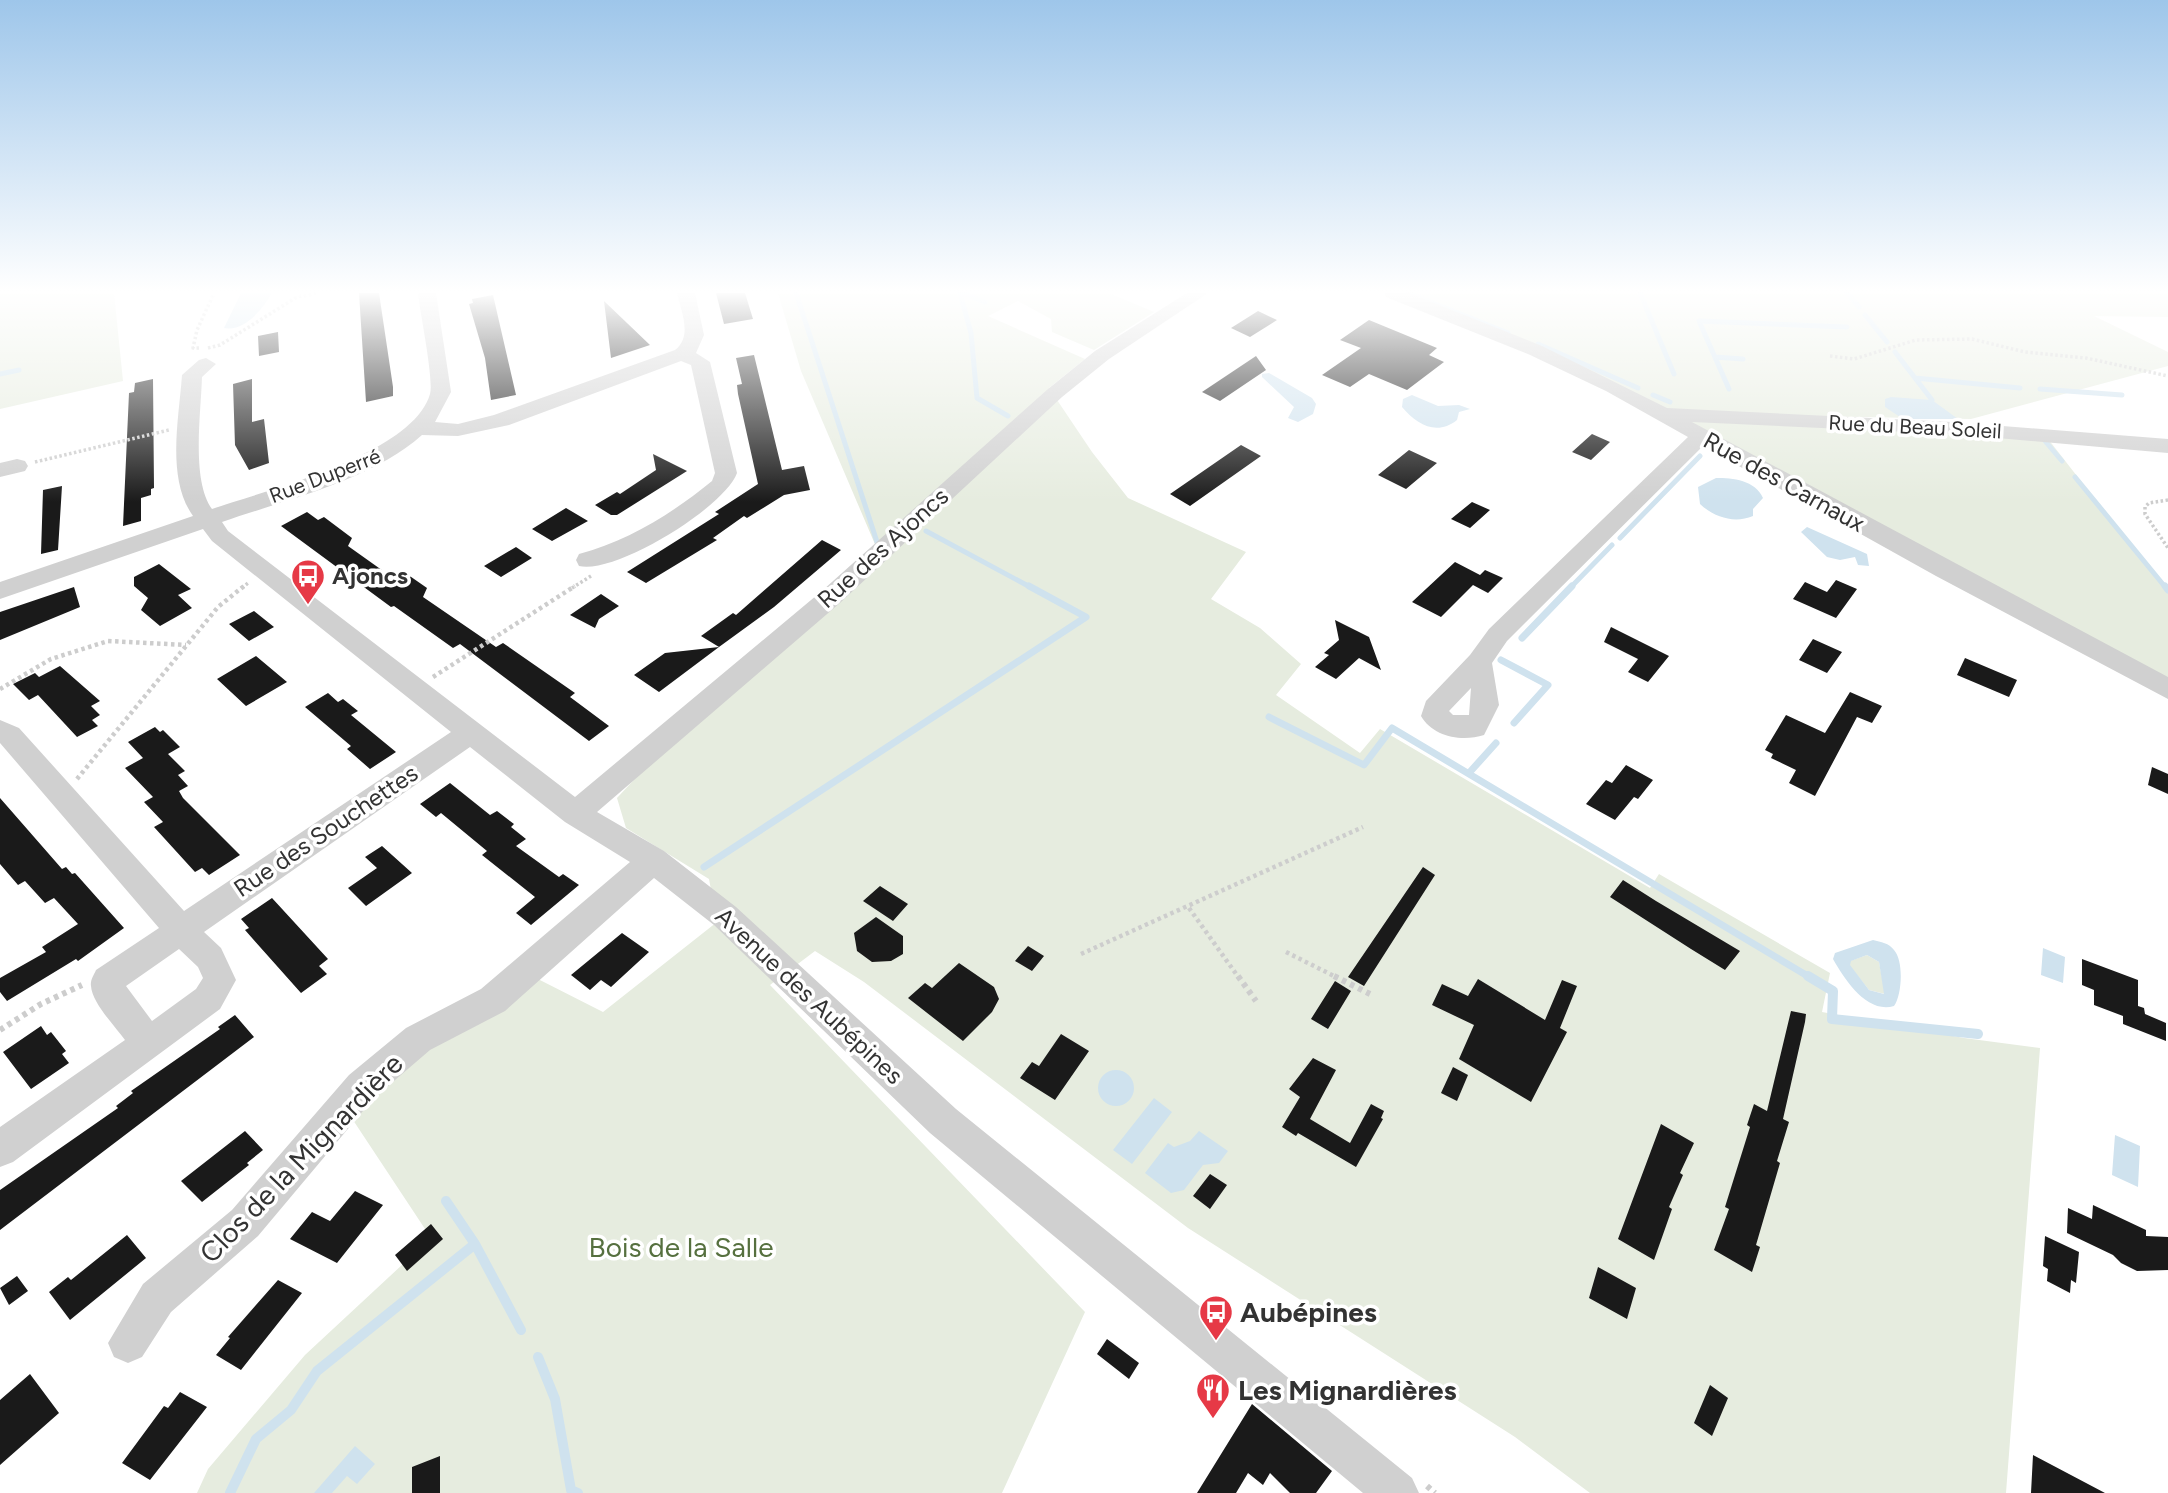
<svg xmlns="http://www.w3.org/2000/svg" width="2168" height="1493" font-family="Figtree,sans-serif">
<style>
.green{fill:#e6ecdf}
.water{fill:#cfe2ee;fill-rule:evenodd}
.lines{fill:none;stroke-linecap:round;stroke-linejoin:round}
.stream-far2{stroke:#cfe2ee;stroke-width:5}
.stream-far1{stroke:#cfe2ee;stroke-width:7}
.stream{stroke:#cfe2ee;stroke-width:10}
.building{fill:#1a1a1a}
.path-far2{stroke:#cdcdcd;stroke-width:3.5;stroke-dasharray:2.5 2.5;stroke-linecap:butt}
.path-far1{stroke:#cdcdcd;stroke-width:4.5;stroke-dasharray:3.5 3.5;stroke-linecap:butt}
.path{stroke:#cdcdcd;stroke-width:6;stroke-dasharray:4.5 4.5;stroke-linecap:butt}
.minor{fill:#d0d0d0;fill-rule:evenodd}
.labels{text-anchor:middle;stroke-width:7;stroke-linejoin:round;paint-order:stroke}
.far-street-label{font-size:21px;fill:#333;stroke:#fff}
.street-label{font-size:24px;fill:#333;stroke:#fff}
.poi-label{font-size:24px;font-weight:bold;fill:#333;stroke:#fff;text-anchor:start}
.near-street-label{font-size:28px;fill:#333;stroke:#fff}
.near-park-label{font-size:28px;fill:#56703f;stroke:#fff}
.near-poi-label{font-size:28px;font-weight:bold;fill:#333;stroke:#fff;text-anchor:start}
</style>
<rect width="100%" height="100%" fill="#fff"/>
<path class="green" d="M 0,293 L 114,293 L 123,381 L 0,409 Z
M 778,293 L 1109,293 L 1154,312 L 1094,350 L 1052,332 L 1051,319 L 1018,301 L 988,316 L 1085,359 L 1049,388 L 1092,452 L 1128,498 L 1246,552 L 1211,599 L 1260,628 L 1301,664 L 1276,695 L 1360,753 L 1380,729 L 1650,888 L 1659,874 L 1830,973 L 1822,1012 L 1964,1038 L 2040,1048 L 2006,1493 L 1590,1493 L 1515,1437 L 1188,1228 L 864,982 L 815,951 L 770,985 L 1085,1312 L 1002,1493 L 197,1493 L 208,1469 L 305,1355 L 431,1238 L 351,1117 L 404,1064 L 532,976 L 603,1012 L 717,922 L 709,879 L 626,828 L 617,798 L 658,754 L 883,563 L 801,371 Z
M 1393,293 L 2168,293 L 2168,317 L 2094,316 L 2168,352 L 2168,366 L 1971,419 L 1694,414 L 2045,435 L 2168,593 L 2168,689 L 1577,368 Z
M 1867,955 L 1879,962 L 1885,994 L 1869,990 L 1849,965 L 1850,961 Z"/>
<path class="water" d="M 241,293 L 272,293 C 263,309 244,332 224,328 Z
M 1269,373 L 1312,398 L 1316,404 L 1313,414 L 1298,422 L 1288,418 L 1294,407 L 1262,377 L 1262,374 Z
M 1412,395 L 1438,406 L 1459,405 L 1470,409 L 1459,412 L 1457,420 C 1437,436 1417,425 1402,407 L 1403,399 Z
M 1891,397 L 1932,400 L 1958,419 L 1903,419 L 1885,407 L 1885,399 Z
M 1716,478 C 1733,478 1755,480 1763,498 L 1753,509 L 1753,516 C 1734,524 1714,517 1700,504 L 1698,487 Z
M 1807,527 L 1867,554 L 1869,566 L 1858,565 L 1855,557 L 1840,560 L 1827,557 L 1801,532 Z
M 1873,940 C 1881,942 1889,943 1894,950 C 1904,961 1902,995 1894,1006 C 1867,1014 1845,980 1833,959 L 1835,953 ZM 1867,955 L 1879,962 L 1884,994 L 1869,990 L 1850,965 L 1851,961 Z
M 2043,948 L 2065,957 L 2063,983 L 2041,975 Z
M1098 1088a18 18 0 1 1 36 0a18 18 0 1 1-36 0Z
M 1154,1098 L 1172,1112 L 1132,1164 L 1113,1150 Z
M 1199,1131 L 1228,1151 L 1219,1163 L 1203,1165 L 1184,1190 L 1171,1193 L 1145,1173 L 1168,1143 L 1174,1147 L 1190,1141 Z
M 2115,1135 L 2140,1146 L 2138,1187 L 2112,1175 Z
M 355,1446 L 375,1464 L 357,1484 L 347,1476 L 332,1493 L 314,1493 Z"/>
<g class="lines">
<path class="stream-far2" d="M 796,293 L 878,545
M 960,293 L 971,333 L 977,398 L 1008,416
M 963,293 L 985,302
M 1408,293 L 1508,333
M 1640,293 L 1674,374
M 1847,293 L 1859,307
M 1865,315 L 1887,342
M 1538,344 L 1638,388
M 1895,352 L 1932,400
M 1715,357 L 1743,359
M 0,374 L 19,370
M 1915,378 L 2020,388
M 1729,389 L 1699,321 L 1847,327
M 2040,389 L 2122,395
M 1653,395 L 1670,402
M 2045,441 L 2062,461
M 2075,477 L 2166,588
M 926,531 L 1032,588
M 1620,538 L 1700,456
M 1570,588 L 1612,545"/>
<path class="stream-far1" d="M 2165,586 L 2168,590
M 1522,638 L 1572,586
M 1501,660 L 1548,685 L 1514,723
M 1269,717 L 1364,765 L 1392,728 L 1811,978
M 1469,773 L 1496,743
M 704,867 L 1086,617 L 1029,586"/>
<path class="stream" d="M 1808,976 L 1833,991 L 1832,1019 L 1978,1034
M 475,1244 L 521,1330
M 538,1357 L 555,1399 L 571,1490 L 578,1493
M 230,1493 L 256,1439 L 291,1410 L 317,1371 L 475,1244 L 446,1201"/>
</g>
<path class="building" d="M 359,293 L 379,293 L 393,387 L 393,396 L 366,402 Z
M 716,293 L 745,293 L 753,319 L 724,324 Z
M 493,295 L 516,395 L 491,400 L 485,358 L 469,304 L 473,303 L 472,299 Z
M 604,301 L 650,345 L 611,358 Z
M 1258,311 L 1277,320 L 1250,337 L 1231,328 Z
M 1369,320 L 1437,348 L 1429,355 L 1444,362 L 1407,390 L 1369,374 L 1350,387 L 1322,375 L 1361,348 L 1340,340 Z
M 278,332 L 279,352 L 259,356 L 258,336 Z
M 754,355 L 782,470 L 804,466 L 810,490 L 784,495 L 747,518 L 744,516 L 713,538 L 717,540 L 646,583 L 627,572 L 719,514 L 715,512 L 758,484 L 738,394 L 737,385 L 742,384 L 736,358 Z
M 1256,356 L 1266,370 L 1220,401 L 1202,392 Z
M 153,379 L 154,488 L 151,489 L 151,495 L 141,498 L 141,521 L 123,526 L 129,393 L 134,392 L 135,383 Z
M 252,379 L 252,422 L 264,419 L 269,463 L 249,470 L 235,445 L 233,384 Z
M 1592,434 L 1610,442 L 1591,460 L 1572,452 Z
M 1241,445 L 1261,456 L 1190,506 L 1170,494 Z
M 1409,450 L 1437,463 L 1406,489 L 1378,475 Z
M 653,454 L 687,471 L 617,515 L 611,515 L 595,505 L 617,492 L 620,494 L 656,470 Z
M 62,486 L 58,550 L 41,554 L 43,490 Z
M 1472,502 L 1490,510 L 1470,528 L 1451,519 Z
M 566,508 L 588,521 L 552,541 L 532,529 Z
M 307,512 L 318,520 L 324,517 L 352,538 L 348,546 L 393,578 L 404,572 L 427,588 L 423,597 L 496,647 L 503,643 L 575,693 L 570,697 L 609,726 L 589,741 L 460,644 L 453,648 L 394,606 L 391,607 L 281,526 Z
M 822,540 L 841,550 L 774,607 L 719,647 L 701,636 L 733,613 L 736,615 Z
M 516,547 L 532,558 L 501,577 L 484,566 Z
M 1455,562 L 1480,575 L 1485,570 L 1503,578 L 1488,593 L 1473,585 L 1441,617 L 1412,602 Z
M 159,564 L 191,589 L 178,595 L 192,608 L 160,626 L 141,610 L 148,598 L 134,586 L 134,577 Z
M 1836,580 L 1857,589 L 1836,618 L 1793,599 L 1805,582 L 1827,592 Z
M 74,587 L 80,607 L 0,640 L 0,612 Z
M 601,594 L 619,606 L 599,619 L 595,628 L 570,615 Z
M 254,611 L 274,627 L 249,641 L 229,624 Z
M 1335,620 L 1369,637 L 1381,670 L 1359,658 L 1336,679 L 1315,667 L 1329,655 L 1324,653 L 1339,640 Z
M 1611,627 L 1669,656 L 1648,682 L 1628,672 L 1638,659 L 1604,642 Z
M 1813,639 L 1842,652 L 1827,673 L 1799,660 Z
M 719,647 L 659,692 L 634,675 L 665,653 Z
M 256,656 L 287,682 L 246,706 L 217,679 Z
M 1965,658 L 2017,680 L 2009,697 L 1957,675 Z
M 60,666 L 100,701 L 91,706 L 100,715 L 92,720 L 98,726 L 77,737 L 38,695 L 29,700 L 13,684 L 35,673 L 39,677 Z
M 1850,692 L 1882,706 L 1872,723 L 1857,717 L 1815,796 L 1789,783 L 1796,770 L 1771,758 L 1773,754 L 1765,750 L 1786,715 L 1825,733 Z
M 328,693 L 338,702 L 343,699 L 358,711 L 351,715 L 396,752 L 370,769 L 347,749 L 351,746 L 305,707 Z
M 155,727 L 160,732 L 163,730 L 180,747 L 168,754 L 185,771 L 178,775 L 188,786 L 179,791 L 183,798 L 240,855 L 209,875 L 202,868 L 195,872 L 154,827 L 163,822 L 144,802 L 153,797 L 125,768 L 143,758 L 128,742 Z
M 1626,765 L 1653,780 L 1638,799 L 1634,797 L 1615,820 L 1586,804 L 1606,780 L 1612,783 Z
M 2152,767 L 2168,774 L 2168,794 L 2148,785 Z
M 450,783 L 490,815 L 497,811 L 514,824 L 511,827 L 526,839 L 516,846 L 559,877 L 563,874 L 579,885 L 531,925 L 516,913 L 535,897 L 482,855 L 487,851 L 441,813 L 436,817 L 420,804 Z
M 0,798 L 62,869 L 66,867 L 72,874 L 75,873 L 124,928 L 78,961 L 76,959 L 7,1001 L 0,992 L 0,978 L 46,952 L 42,947 L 78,924 L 54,898 L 45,903 L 25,881 L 18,885 L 0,864 Z
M 382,846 L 412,873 L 366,906 L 348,888 L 377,868 L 365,857 Z
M 1423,867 L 1435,875 L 1364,986 L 1348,977 Z
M 1623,880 L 1656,901 L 1740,951 L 1725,970 L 1691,949 L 1610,897 Z
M 880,886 L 908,904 L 893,921 L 863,901 Z
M 272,898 L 328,959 L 319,966 L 327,974 L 301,993 L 245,930 L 249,928 L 241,919 Z
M 876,917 L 903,936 L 903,954 L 891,961 L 872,962 L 857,951 L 854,933 Z
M 622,933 L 649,952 L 611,987 L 601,980 L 590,990 L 571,975 Z
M 1028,946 L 1044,956 L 1032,971 L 1015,961 Z
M 2082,959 L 2138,980 L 2138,1006 L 2144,1008 L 2145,1014 L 2166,1023 L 2166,1041 L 2123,1024 L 2123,1016 L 2094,1005 L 2094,990 L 2082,985 Z
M 959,963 L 994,987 L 999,999 L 992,1012 L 963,1041 L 908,998 L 925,983 L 932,988 Z
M 1478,979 L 1545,1020 L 1562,980 L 1577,986 L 1560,1028 L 1567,1032 L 1531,1102 L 1459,1059 L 1474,1025 L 1432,1005 L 1442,984 L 1468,996 Z
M 1335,981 L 1351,991 L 1328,1029 L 1311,1019 Z
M 1791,1011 L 1806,1014 L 1805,1022 L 1783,1119 L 1789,1122 L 1777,1161 L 1780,1163 L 1756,1245 L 1760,1247 L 1752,1272 L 1714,1250 L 1729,1209 L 1725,1207 L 1750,1127 L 1747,1125 L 1754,1104 L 1767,1111 Z
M 235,1015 L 254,1037 L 0,1230 L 0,1190 L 118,1108 L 116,1106 L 133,1093 L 131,1091 L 220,1029 L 218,1027 Z
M 41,1026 L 47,1035 L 51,1032 L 66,1051 L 62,1054 L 69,1063 L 31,1089 L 3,1052 Z
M 1061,1034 L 1089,1051 L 1055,1100 L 1020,1078 L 1032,1062 L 1039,1066 Z
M 1313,1058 L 1336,1070 L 1310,1119 L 1350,1143 L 1371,1104 L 1384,1111 L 1381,1118 L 1383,1119 L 1356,1167 L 1298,1133 L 1296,1136 L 1282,1127 L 1300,1097 L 1289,1089 Z
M 1453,1067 L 1468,1075 L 1457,1101 L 1441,1093 Z
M 1661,1124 L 1694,1143 L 1680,1173 L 1683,1175 L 1669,1207 L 1672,1209 L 1654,1260 L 1618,1239 Z
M 245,1131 L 263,1150 L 247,1163 L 249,1165 L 202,1202 L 181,1181 Z
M 1210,1174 L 1227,1185 L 1210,1209 L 1193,1196 Z
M 355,1191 L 383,1205 L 337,1263 L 290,1239 L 312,1212 L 330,1221 Z
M 2093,1205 L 2146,1230 L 2146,1236 L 2168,1237 L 2168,1270 L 2137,1271 L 2121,1263 L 2113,1255 L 2067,1233 L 2068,1208 L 2092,1219 Z
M 431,1224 L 443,1239 L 407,1271 L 395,1255 Z
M 127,1235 L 146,1258 L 70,1320 L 49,1292 L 68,1277 L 71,1280 Z
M 2045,1236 L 2079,1252 L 2076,1283 L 2071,1280 L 2070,1293 L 2047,1281 L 2048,1269 L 2043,1266 Z
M 1598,1267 L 1636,1288 L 1627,1319 L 1589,1298 Z
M 17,1276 L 28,1291 L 9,1305 L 0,1288 Z
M 278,1280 L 302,1293 L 241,1370 L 216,1355 L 230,1338 L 228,1337 Z
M 1107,1339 L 1139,1363 L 1129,1379 L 1097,1354 Z
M 30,1374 L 59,1413 L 0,1465 L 0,1400 Z
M 1710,1385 L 1728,1398 L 1712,1436 L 1694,1423 Z
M 180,1392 L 207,1407 L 150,1480 L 122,1463 L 164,1406 L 168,1408 Z
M 1252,1404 L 1332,1471 L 1316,1493 L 1290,1493 L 1270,1473 L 1263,1485 L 1248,1473 L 1236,1493 L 1197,1493 Z
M 2033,1455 L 2105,1493 L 2031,1493 Z
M 440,1456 L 440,1493 L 412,1493 L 412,1467 Z"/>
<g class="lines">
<path class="path-far2" d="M 199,348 L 193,348 L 197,330 L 214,293
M 208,348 L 220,345 L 297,297 L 318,293
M 1830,356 L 1854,359 L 1916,340 L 1972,339 L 2025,352 L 2086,358 L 2168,376
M 35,462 L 169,430
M 2168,500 L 2149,503 L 2145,507 L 2145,514 L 2168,548
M 242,588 L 248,583
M 572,588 L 591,576"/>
<path class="path-far1" d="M 433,677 L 575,586
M 0,689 L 51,659 L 108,641 L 186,645
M 77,779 L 218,607 L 244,586
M 1189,908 L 1239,978
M 1286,952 L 1338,978
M 1081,954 L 1363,827"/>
<path class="path" d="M 1238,976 L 1256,1001
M 1334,976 L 1370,994
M 0,1030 L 41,1004 L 82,985
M 1427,1486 L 1435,1493"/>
<path class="minor" d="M 418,293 L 436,293 L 451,392 L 435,422 L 458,424 L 494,415 L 675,350 C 693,336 681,311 677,293 L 695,293 L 704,335 L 696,353 L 710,362 L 737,473 C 725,507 615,575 579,566 L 576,560 L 579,554 C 628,541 673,513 712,481 L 715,473 L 691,365 L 681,361 L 509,425 L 458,436 L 422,435 C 372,480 285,500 222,522 L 228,531 L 575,797 L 823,590 L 1048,389 L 1095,351 L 1187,293 L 1208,293 L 1109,359 L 1062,397 L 841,602 L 597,812 L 664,851 L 736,907 L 956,1109 L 1412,1478 L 1419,1493 L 1363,1493 L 930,1133 L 714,925 L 654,878 L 505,1011 L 430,1050 L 373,1099 L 258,1236 L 171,1312 L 142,1357 L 128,1363 L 114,1357 L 108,1343 L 143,1284 L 232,1210 L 349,1075 L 406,1028 L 481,989 L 630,862 L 565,822 L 470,747 L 204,932 L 221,948 L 236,980 L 220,1009 L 13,1162 L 0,1167 L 0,1127 L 125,1040 C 115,1026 92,1003 91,986 C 90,980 94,975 96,970 L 159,928 L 0,743 L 0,720 L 19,728 L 184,911 L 451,732 L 212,541 L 203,529 L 0,599 L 0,582 L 193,516 C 166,478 179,419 182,375 L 199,360 L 206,358 L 216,364 L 202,377 C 201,413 191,480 212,509 C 267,490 413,454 430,394 C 434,379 420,313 418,293 ZM 179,949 L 198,967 L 203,978 L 196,989 L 152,1021 L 126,986 Z
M 1384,293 L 1409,293 L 1542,346 L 1667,408 L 1952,422 L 2168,439 L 2168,453 L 1952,434 L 1692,422 L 2168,677 L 2168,699 L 1936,576 L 1703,446 L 1507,641 L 1492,663 L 1499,705 L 1484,735 C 1462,742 1433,737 1421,716 L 1426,701 L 1470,655 L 1489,629 L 1688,437 L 1606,391 L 1528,354 L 1386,297 ZM 1471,688 L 1469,715 L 1453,715 L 1449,711 Z
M 17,459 L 25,461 L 28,466 L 25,471 L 0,477 L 0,463 Z"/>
</g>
<linearGradient id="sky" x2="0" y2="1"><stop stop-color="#9ec6ea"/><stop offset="0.58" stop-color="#fff"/><stop offset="1" stop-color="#fff" stop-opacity="0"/></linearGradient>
<rect width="2168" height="502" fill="url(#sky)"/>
<defs>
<g id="bus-pin" transform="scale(1.75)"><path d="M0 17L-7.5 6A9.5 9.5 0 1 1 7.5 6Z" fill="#e63946" stroke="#fff"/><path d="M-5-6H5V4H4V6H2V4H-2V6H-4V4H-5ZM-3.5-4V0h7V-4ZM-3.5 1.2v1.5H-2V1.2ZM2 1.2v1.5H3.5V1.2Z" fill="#fff"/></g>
<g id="restaurant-pin" transform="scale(1.75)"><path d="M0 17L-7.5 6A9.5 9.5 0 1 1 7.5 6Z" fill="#e63946" stroke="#fff"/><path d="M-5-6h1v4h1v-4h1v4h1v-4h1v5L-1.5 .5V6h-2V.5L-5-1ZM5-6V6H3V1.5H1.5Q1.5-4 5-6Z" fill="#fff"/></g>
</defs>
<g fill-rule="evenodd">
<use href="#bus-pin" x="308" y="576"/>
<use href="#bus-pin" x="1216" y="1312"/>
<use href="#restaurant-pin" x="1213" y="1390"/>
</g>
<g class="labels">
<g class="far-street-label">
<text transform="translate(1915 427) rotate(3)" y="7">Rue du Beau Soleil</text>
<text transform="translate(325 476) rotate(-21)" y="7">Rue Duperré</text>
</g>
<g class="street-label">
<text transform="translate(1784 482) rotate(29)" y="8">Rue des Carnaux</text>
<text transform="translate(883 548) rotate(-42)" y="8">Rue des Ajoncs</text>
<text transform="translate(326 831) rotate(-34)" y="8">Rue des Souchettes</text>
<text transform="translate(809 996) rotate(43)" y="8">Avenue des Aubépines</text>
</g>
<g class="poi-label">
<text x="332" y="584">Ajoncs</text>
</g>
<g class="near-street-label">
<text transform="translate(301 1158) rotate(-46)" y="10">Clos de la Mignardière</text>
</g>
<g class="near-park-label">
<text x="681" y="1257">Bois de la Salle</text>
</g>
<g class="near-poi-label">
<text x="1240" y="1322">Aubépines</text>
<text x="1238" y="1400">Les Mignardières</text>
</g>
</g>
</svg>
